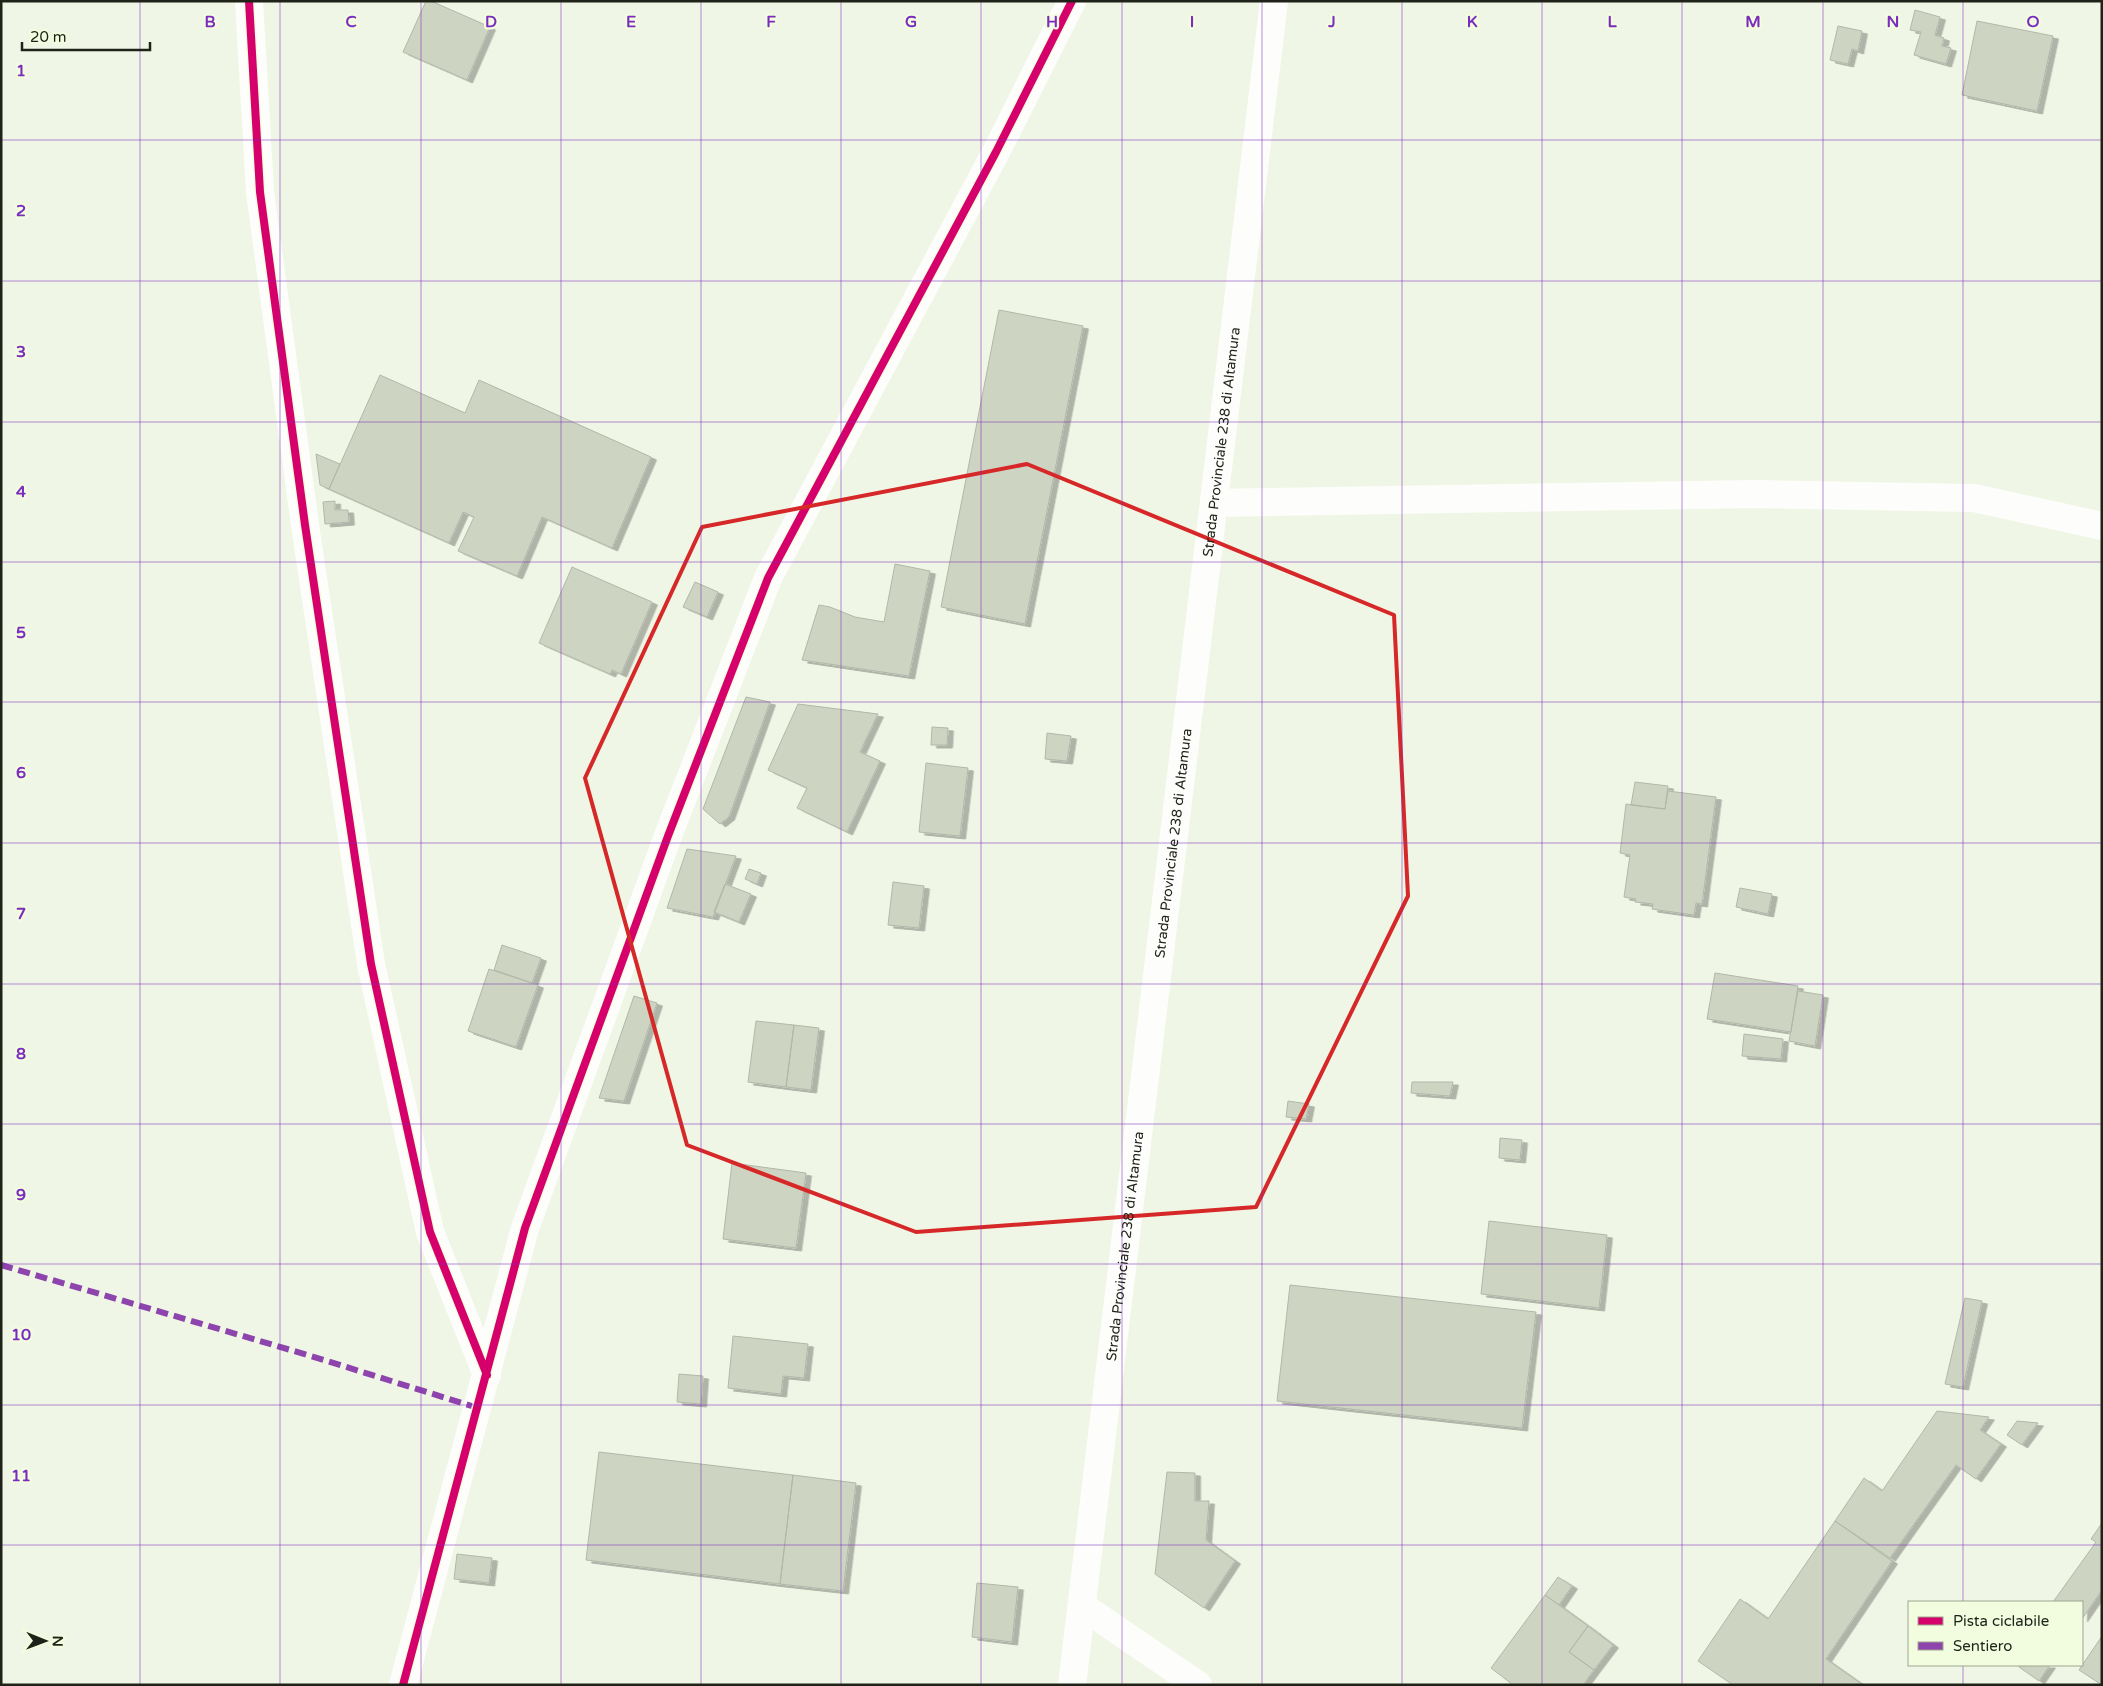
<svg xmlns="http://www.w3.org/2000/svg" width="2103" height="1686" font-family="'Varela Round',sans-serif">
<style>
.building{fill:#ced4c2;stroke:#b2b7aa;filter:url(#shadow)}
.lines{fill:none;stroke-linecap:round;stroke-linejoin:round}
.minor{stroke:#fdfefb;stroke-width:28}
.major{stroke:#fdfefb;stroke-width:28}
.quiet{stroke:#8e44ad;stroke-width:6;stroke-dasharray:12 6;stroke-linecap:butt}
.cycleway-casing{stroke:#f2fcdf;stroke-width:11}
.cycleway{stroke:#d6006c;stroke-width:8}
.marked{fill:none;stroke:#d62828;stroke-width:4;stroke-linejoin:round}
.grid{fill:none;stroke:#7b2cbf;stroke-width:1;stroke-opacity:0.55}
.labels{text-anchor:middle;stroke-width:4.5;stroke-linejoin:round;paint-order:stroke}
.street-label{font-size:14px;fill:#1f2218;stroke:#f2fcdf}
.grid-label{font-size:16px;text-anchor:middle;font-weight:bold;fill:#7b2cbf;stroke:#f2fcdf;stroke-width:4.5;stroke-linejoin:round;paint-order:stroke}
</style>
<defs>
<filter id="shadow"><feDropShadow dx="5.5" dy="3" stdDeviation="0" flood-color="#0004"/></filter>
</defs>
<rect width="100%" height="100%" fill="#f0f6e5"/>
<path class="building" d="M 426,1 L 431,1 L 490,27 L 467,80 L 403,52 Z
M 1915,10 L 1940,17 L 1935,35 L 1944,38 L 1942,46 L 1951,48 L 1946,64 L 1914,55 L 1921,32 L 1910,30 Z
M 1977,21 L 2053,36 L 2037,111 L 1962,95 Z
M 1838,26 L 1862,31 L 1858,51 L 1852,49 L 1848,64 L 1830,60 Z
M 999,310 L 1083,326 L 1025,624 L 941,607 Z
M 380,375 L 465,413 L 479,380 L 651,457 L 612,548 L 542,517 L 517,576 L 458,551 L 474,517 L 463,512 L 449,543 L 329,489 Z
M 316,454 L 340,464 L 329,489 L 320,485 Z
M 335,501 L 335,510 L 348,510 L 349,522 L 325,524 L 323,502 Z
M 895,564 L 930,571 L 909,676 L 802,660 L 819,605 L 830,607 L 855,617 L 884,622 Z
M 572,567 L 652,602 L 621,674 L 612,670 L 610,674 L 539,643 Z
M 695,582 L 718,592 L 707,617 L 683,607 Z
M 746,697 L 770,702 L 729,817 L 720,824 L 703,809 Z
M 798,704 L 878,714 L 860,752 L 880,761 L 847,832 L 797,808 L 807,788 L 768,770 Z
M 932,727 L 948,728 L 947,745 L 931,745 Z
M 1047,733 L 1071,736 L 1067,761 L 1045,759 Z
M 926,763 L 968,768 L 960,836 L 919,832 Z
M 1635,782 L 1668,786 L 1665,809 L 1631,805 Z
M 1668,791 L 1716,797 L 1702,904 L 1696,903 L 1694,915 L 1652,909 L 1653,904 L 1635,902 L 1636,899 L 1624,897 L 1630,855 L 1620,853 L 1626,804 L 1665,809 Z
M 687,849 L 736,856 L 713,917 L 667,908 Z
M 749,869 L 761,873 L 757,884 L 745,879 Z
M 893,882 L 924,886 L 919,928 L 888,925 Z
M 725,884 L 751,894 L 739,922 L 714,912 Z
M 1740,888 L 1772,894 L 1768,914 L 1736,907 Z
M 502,945 L 541,958 L 532,983 L 494,970 Z
M 489,969 L 538,985 L 516,1047 L 468,1031 Z
M 1715,973 L 1798,986 L 1791,1032 L 1707,1019 Z
M 1798,991 L 1823,995 L 1815,1046 L 1789,1041 Z
M 634,996 L 657,1003 L 624,1101 L 599,1098 Z
M 756,1021 L 794,1025 L 786,1087 L 748,1082 Z
M 794,1025 L 819,1028 L 811,1090 L 786,1087 Z
M 1744,1034 L 1783,1039 L 1781,1059 L 1742,1056 Z
M 1412,1082 L 1453,1082 L 1450,1096 L 1411,1093 Z
M 1288,1101 L 1309,1104 L 1306,1119 L 1286,1117 Z
M 1500,1138 L 1522,1140 L 1520,1160 L 1499,1158 Z
M 732,1163 L 806,1173 L 796,1248 L 723,1239 Z
M 1489,1221 L 1607,1235 L 1599,1308 L 1481,1294 Z
M 1290,1285 L 1536,1312 L 1522,1428 L 1277,1401 Z
M 1965,1298 L 1982,1301 L 1963,1387 L 1945,1384 Z
M 733,1336 L 808,1344 L 804,1378 L 783,1376 L 781,1394 L 728,1388 Z
M 679,1374 L 703,1376 L 701,1404 L 677,1402 Z
M 1937,1411 L 1989,1417 L 1980,1430 L 2001,1444 L 1976,1479 L 1956,1465 L 1890,1558 L 1835,1521 L 1864,1478 L 1882,1491 Z
M 2017,1421 L 2038,1423 L 2022,1445 L 2007,1435 Z
M 599,1452 L 793,1475 L 780,1584 L 586,1560 Z
M 1167,1472 L 1195,1473 L 1195,1501 L 1209,1501 L 1206,1540 L 1235,1561 L 1204,1608 L 1155,1574 Z
M 793,1475 L 856,1483 L 843,1591 L 780,1584 Z
M 1835,1521 L 1892,1561 L 1826,1659 L 1863,1685 L 1733,1685 L 1698,1661 L 1740,1599 L 1768,1619 Z
M 2102,1523 L 2102,1590 L 2082,1619 L 2082,1602 L 2053,1602 L 2096,1542 L 2091,1539 Z
M 457,1554 L 492,1558 L 489,1583 L 454,1579 Z
M 1558,1577 L 1572,1586 L 1559,1605 L 1545,1595 Z
M 977,1583 L 1018,1587 L 1012,1642 L 972,1637 Z
M 1545,1595 L 1588,1626 L 1569,1652 L 1594,1670 L 1583,1685 L 1513,1685 L 1491,1668 Z
M 1588,1626 L 1613,1645 L 1594,1670 L 1569,1652 Z
M 2102,1636 L 2102,1685 L 2079,1670 Z
M 2021,1665 L 2050,1665 L 2039,1681 L 2019,1667 Z"/>
<g class="lines">
<path class="minor" d="M 249,1 L 260,192 L 305,525 L 371,964 L 430,1232 L 487,1375
M 1214,503 L 1755,494 L 1974,498 L 2102,526
M 1082,1606 L 1198,1685
M 403,1685 L 525,1228 L 668,836 L 768,578 L 996,152 L 1072,1"/>
<path class="major" id="s1" d="M 1072,1685 L 1274,1"/>
<path class="quiet" d="M 1,1265 L 311,1356 L 478,1408"/>
<g class="cycleway-casing">
<path id="cycleway" d="M 249,1 L 260,192 L 305,525 L 371,964 L 430,1232 L 487,1375
M 403,1685 L 525,1228 L 668,836 L 768,578 L 996,152 L 1072,1"/>
</g>
<use href="#cycleway" class="cycleway"/>
</g>
<path class="marked" d="M 1027,464 L 1394,615 L 1408,896 L 1256,1207 L 916,1232 L 687,1145 L 585,778 L 702,527 Z"/>
<path class="grid" d="M 140,1 L 140,1685M 280,1 L 280,1685M 421,1 L 421,1685M 561,1 L 561,1685M 701,1 L 701,1685M 841,1 L 841,1685M 981,1 L 981,1685M 1122,1 L 1122,1685M 1262,1 L 1262,1685M 1402,1 L 1402,1685M 1542,1 L 1542,1685M 1682,1 L 1682,1685M 1823,1 L 1823,1685M 1963,1 L 1963,1602M 1,140 L 2102,140M 1,281 L 2102,281M 1,422 L 2102,422M 1,562 L 2102,562M 1,702 L 2102,702M 1,843 L 2102,843M 1,984 L 2102,984M 1,1124 L 2102,1124M 1,1264 L 2102,1264M 1,1405 L 2102,1405M 1,1545 L 2102,1545M 1963,1665 L 1963,1685"/>
<g class="labels">
<g class="street-label">
<text dy="5" stroke="none"><textPath href="#s1" startOffset="1252">Strada Provinciale 238 di Altamura</textPath></text>
<text dy="5" stroke="none"><textPath href="#s1" startOffset="848">Strada Provinciale 238 di Altamura</textPath></text>
<text dy="5" stroke="none"><textPath href="#s1" startOffset="442">Strada Provinciale 238 di Altamura</textPath></text>
</g>
</g>
<g class="grid-label">
<text x="210" y="27">B</text>
<text x="351" y="27">C</text>
<text x="491" y="27">D</text>
<text x="631" y="27">E</text>
<text x="771" y="27">F</text>
<text x="911" y="27">G</text>
<text x="1052" y="27">H</text>
<text x="1192" y="27">I</text>
<text x="1332" y="27">J</text>
<text x="1472" y="27">K</text>
<text x="1612" y="27">L</text>
<text x="1753" y="27">M</text>
<text x="1893" y="27">N</text>
<text x="2033" y="27">O</text>
<text x="21" y="76">1</text>
<text x="21" y="216">2</text>
<text x="21" y="357">3</text>
<text x="21" y="497">4</text>
<text x="21" y="638">5</text>
<text x="21" y="778">6</text>
<text x="21" y="919">7</text>
<text x="21" y="1059">8</text>
<text x="21" y="1200">9</text>
<text x="21" y="1340">10</text>
<text x="21" y="1481">11</text>
</g>
<rect width="2103" height="1686" fill="none" stroke="#1f2218" stroke-width="5"/>
<rect x="1908" y="1601" width="175" height="65" fill="#f2fcdf" stroke="#9ea58f"/>
<rect x="1918" y="1617" width="25" height="8" fill="#d6006c" stroke="#9ea58f"/>
<text x="1953" y="1626" font-size="15" fill="#1f2218">Pista ciclabile</text>
<rect x="1918" y="1642" width="25" height="8" fill="#8e44ad" stroke="#9ea58f"/>
<text x="1953" y="1651" font-size="15" fill="#1f2218">Sentiero</text>
<g transform="translate(45 1641) rotate(91)" stroke="#f2fcdf" stroke-width="4" paint-order="stroke">
<path d="M0-4L9 19L0 12L-9 19Z" fill="#1f2218"/>
<text y="-8" font-size="14" font-weight="bold" text-anchor="middle" fill="#1f2218">N</text>
</g>
<path d="M22 42v8h128v-8" fill="none" stroke="#1f2218" stroke-width="2.5"/>
<text x="30" y="42" font-size="15" fill="#1f2218" stroke="#f2fcdf" stroke-width="4" paint-order="stroke">20 m</text>
</svg>
